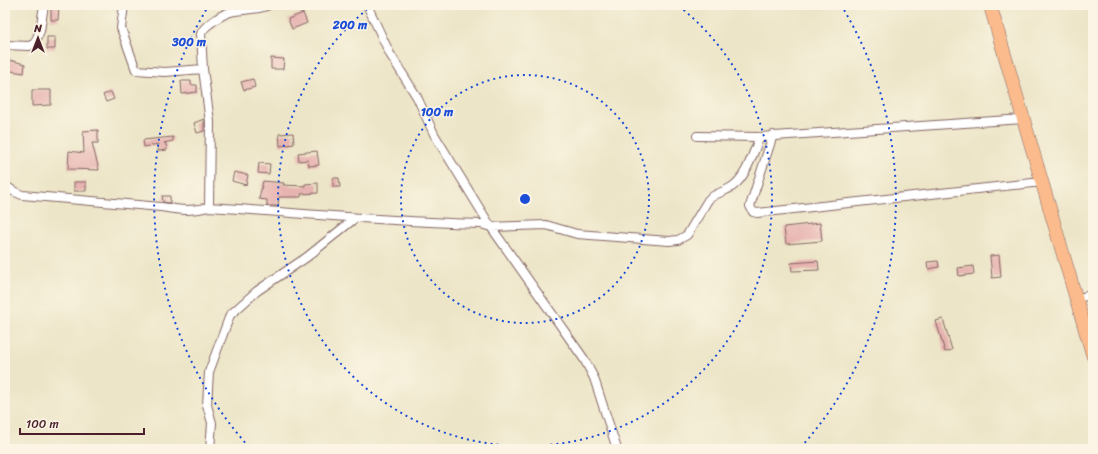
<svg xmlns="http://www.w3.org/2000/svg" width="1098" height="454" font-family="Sriracha,sans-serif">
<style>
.building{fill:#e7b3b0}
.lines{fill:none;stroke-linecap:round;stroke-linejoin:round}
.minor-casing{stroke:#836462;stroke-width:10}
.primary-casing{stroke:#836462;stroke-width:14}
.minor{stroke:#fff;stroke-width:8}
.primary{stroke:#fbbb8c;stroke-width:13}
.ring{fill:none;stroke:#1d4ed8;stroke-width:2;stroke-dasharray:2 4}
.centre{fill:#1d4ed8;stroke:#fcf5e5;stroke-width:2}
.ring-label{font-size:12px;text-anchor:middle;font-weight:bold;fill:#1d4ed8;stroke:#fcf5e5;stroke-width:3;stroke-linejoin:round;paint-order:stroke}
</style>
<rect width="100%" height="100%" fill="#fcf5e5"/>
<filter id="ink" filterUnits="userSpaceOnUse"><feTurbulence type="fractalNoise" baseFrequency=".025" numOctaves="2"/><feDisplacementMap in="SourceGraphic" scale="8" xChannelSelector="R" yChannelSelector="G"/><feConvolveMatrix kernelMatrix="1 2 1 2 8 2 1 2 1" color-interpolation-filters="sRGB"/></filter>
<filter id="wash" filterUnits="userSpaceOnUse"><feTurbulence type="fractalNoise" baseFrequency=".012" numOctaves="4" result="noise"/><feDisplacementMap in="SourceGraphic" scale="16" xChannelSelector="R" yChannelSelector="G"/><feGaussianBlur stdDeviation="0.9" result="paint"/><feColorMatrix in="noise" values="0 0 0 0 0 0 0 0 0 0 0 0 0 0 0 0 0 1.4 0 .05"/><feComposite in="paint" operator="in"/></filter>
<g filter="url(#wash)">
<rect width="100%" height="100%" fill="#ece5c7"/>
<g id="blocks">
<path class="building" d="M 51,6 L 59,6 L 58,20 L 51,20 Z
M 303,13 L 307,23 L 292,29 L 288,19 Z
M 47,37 L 55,37 L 55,49 L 47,49 Z
M 271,58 L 284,59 L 283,69 L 271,69 Z
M 5,59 L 25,64 L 24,73 L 5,70 Z
M 253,79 L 255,87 L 244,90 L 241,82 Z
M 181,81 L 191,81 L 191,85 L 197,85 L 197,92 L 182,94 Z
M 32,90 L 51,90 L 51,105 L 32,106 Z
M 111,92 L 114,99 L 106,102 L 103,95 Z
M 204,119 L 204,131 L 197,133 L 194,123 Z
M 98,130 L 98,143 L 92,143 L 99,170 L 68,169 L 69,151 L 84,153 L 83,131 Z
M 293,133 L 294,144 L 280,146 L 279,134 Z
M 173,137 L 173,141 L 164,143 L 166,144 L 167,150 L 158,151 L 158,144 L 144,147 L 143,140 Z
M 317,151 L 319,165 L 309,166 L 308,160 L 299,161 L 298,153 Z
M 259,163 L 270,164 L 269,174 L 258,173 Z
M 234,172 L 248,175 L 246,185 L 232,181 Z
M 333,178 L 339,178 L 340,187 L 333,187 Z
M 263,181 L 284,183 L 283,185 L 305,186 L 305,184 L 318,183 L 318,193 L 301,194 L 301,197 L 279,197 L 278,206 L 267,206 L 267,200 L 259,199 Z
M 74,182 L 86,182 L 86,191 L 74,191 Z
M 162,196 L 170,196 L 170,203 L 163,202 Z
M 820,223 L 822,241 L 786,244 L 784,227 Z
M 999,255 L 1001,277 L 992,278 L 990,256 Z
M 818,261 L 819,270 L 792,271 L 791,263 Z
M 938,261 L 939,267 L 928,269 L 927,262 Z
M 973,266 L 974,274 L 959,276 L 958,268 Z
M 943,319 L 952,350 L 945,352 L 936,321 Z"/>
</g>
</g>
<g filter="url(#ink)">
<use href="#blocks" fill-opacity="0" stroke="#836462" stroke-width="1"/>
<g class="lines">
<g class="minor-casing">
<path id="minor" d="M 124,5 L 121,28 L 136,70 L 165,72 L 203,69
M 367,5 L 390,54 L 417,97 L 434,134 L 491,227 L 584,359 L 594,378 L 617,449
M 5,45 L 29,46 L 34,44 L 40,31 L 44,5
M 773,135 L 750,206 L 753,212 L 757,213 L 1042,182
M 697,136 L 760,137 L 1024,119
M 5,185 L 13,191 L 22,195 L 161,207 C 180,210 191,212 209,207 C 300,213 391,222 481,224 L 491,227 L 546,225 L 577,234 L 669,241 L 678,240 L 687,235 L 708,200 C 715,193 725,192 733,186 C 747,176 753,152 760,137
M 209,207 L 210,122 L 203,69 L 201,34 C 203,28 207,26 212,22 C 235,4 246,14 269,5
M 1076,299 L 1093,294
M 210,449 L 212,423 L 207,405 L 209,372 L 230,315 L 257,291 L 307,257 L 354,219"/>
</g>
<g class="primary-casing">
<path id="primary" d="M 990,5 L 1093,356"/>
</g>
<use href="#minor" class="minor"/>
<use href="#primary" class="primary"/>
</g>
</g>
<g class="ring">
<circle cx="525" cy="199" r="124"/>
<path d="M679 6A247 247 0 1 1 371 6"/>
<path d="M249 447A371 371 0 0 1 209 5M841 5A371 371 0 0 1 801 447"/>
</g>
<circle cx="525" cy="199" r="6" class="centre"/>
<g class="ring-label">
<text x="350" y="29">200 m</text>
<text x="189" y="46">300 m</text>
<text x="437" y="116">100 m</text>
</g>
<rect width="1098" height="454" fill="none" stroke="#fcf5e5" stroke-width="20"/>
<g transform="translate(38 38)" stroke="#fcf5e5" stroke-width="3" paint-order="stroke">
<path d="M0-3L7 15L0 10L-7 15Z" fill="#4a1f2b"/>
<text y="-6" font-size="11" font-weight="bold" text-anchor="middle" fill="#4a1f2b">N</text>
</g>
<path d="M20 428v6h124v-6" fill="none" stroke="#4a1f2b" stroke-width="2"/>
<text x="26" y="428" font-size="12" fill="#4a1f2b" stroke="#fcf5e5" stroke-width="3" paint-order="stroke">100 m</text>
</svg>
